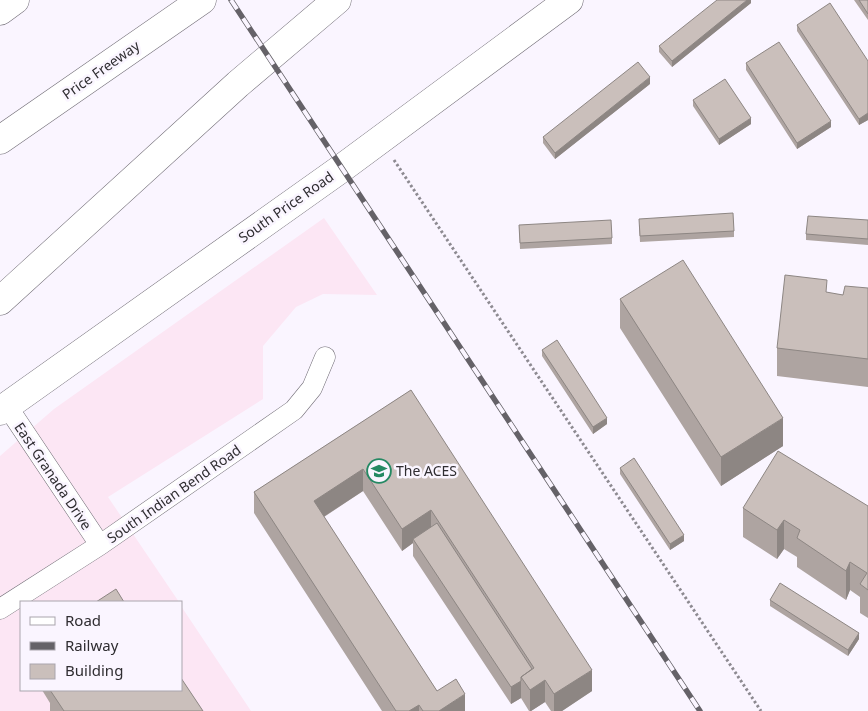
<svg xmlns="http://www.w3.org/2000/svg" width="868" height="711" font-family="'Noto Sans',sans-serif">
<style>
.industrial{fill:#fce6f4}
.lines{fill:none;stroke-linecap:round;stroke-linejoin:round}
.minor-casing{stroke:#706c75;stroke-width:21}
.secondary-casing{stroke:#706c75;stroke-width:29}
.motorway-casing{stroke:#706c75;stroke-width:29}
.path{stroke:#8d8a91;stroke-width:3;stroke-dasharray:2.5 2.5;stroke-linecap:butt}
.minor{stroke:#fff;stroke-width:20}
.secondary{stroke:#fff;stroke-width:28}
.motorway{stroke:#fff;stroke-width:28}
.rail-casing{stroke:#656268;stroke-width:5.5}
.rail{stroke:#faf5ff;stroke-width:4;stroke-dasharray:11;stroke-linecap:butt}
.wall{fill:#aea4a1}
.shaded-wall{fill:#8d8683}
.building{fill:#cabfbb;stroke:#8d8683}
.labels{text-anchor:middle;stroke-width:5;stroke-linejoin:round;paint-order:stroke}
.street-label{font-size:14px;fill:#2f2d31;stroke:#faf5ff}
.poi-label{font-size:14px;fill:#2f2d31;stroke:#faf5ff;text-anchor:start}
</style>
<rect width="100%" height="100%" fill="#faf5ff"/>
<path class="industrial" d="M 324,218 L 377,295 L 323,294 L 296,307 L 263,346 L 263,399 L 108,497 L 179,602 L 21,602 L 21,690 L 181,690 L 181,606 L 251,711 L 0,711 L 0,456 L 54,409 Z"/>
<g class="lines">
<g class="minor-casing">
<path id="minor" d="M 7,406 L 100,545
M 0,609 L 100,545 L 294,410 L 312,388 L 325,357"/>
</g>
<g class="secondary-casing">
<path id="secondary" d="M 0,411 L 342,168 L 569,0"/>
</g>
<g class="motorway-casing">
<path id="motorway" d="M 0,11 L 15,0
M 0,140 L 202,0
M 0,301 L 238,84 L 337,0"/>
</g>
<path class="path" d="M 394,160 L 761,711"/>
<use href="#minor" class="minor"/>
<use href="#secondary" class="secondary"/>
<use href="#motorway" class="motorway"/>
<g class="rail-casing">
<path id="rail" d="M 231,0 L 700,711"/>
</g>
<use href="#rail" class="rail"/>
</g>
<path class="wall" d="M 751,0 L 751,3 L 672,67 L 659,52 L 659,46 Z
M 854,0 L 868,0 L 868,20 Z
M 797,25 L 868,61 L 868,120 L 859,125 L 797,31 Z
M 746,63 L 831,127 L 797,149 L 746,70 Z
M 650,84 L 555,159 L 543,143 L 543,137 Z
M 693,100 L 751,124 L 719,145 L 693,106 Z
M 868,220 L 868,245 L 806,240 L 806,234 Z
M 519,225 L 612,238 L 612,244 L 520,249 Z
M 639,225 L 734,231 L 734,237 L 640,242 Z
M 868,288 L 868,387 L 777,376 L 777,348 L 827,293 L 843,295 Z
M 620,299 L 783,446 L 721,486 L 620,328 Z
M 542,350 L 607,424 L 593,434 L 542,356 Z
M 411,390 L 592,691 L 562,711 L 551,711 L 545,702 L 531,711 L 529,711 L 521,698 L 511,704 L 413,556 L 413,543 L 402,551 L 363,491 L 324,517 L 437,691 L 465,711 L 382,711 L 254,513 L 254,492 Z
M 620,468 L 684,541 L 670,550 L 620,474 Z
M 868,506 L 868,618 L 860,613 L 860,597 L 850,590 L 846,600 L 797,567 L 797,557 L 784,549 L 777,559 L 743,537 L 743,508 Z
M 770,600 L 859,639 L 848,656 L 770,606 Z
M 42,690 L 181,690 L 203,711 L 50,711 L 50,703 Z"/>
<path class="shaded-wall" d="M 747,0 L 751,0 L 751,3 L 672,67 L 672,61 Z
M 650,77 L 650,84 L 555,159 L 555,153 Z
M 868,113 L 868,120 L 859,125 L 859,119 Z
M 751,118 L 751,124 L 719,145 L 719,139 Z
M 831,121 L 831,127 L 797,149 L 797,143 Z
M 607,418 L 607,424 L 593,434 L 593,427 Z
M 783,418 L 783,446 L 721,486 L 721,457 Z
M 363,469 L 363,491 L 314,523 L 314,501 Z
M 431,510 L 431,532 L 413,539 L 413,543 L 402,551 L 402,529 Z
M 784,520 L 784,549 L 777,559 L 777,530 Z
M 684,535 L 684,541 L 670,550 L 670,544 Z
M 850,562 L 850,590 L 846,600 L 846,571 Z
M 859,633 L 859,639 L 848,656 L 848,650 Z
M 592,670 L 592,691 L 562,711 L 554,711 L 554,694 Z
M 545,680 L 545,702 L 531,711 L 530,711 L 530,690 Z
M 521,681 L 521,698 L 511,704 L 511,687 Z
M 465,694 L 465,711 L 439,711 Z
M 419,705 L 419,711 L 409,711 Z"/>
<path class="building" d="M 717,0 L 747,0 L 672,61 L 659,46 Z
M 859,0 L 868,0 L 868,14 Z
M 830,3 L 868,61 L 868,113 L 859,119 L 797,25 Z
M 779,42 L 831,121 L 797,143 L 746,63 Z
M 638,62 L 650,77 L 555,153 L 543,137 Z
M 725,79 L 751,118 L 719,139 L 693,100 Z
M 733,213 L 734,231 L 640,236 L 639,219 Z
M 808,216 L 868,220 L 868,239 L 806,234 Z
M 611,220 L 612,238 L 520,243 L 519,225 Z
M 683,260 L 783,418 L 721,457 L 620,299 Z
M 785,275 L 827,280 L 826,292 L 843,295 L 845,286 L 868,288 L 868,359 L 777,348 Z
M 557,340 L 607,418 L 593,427 L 542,350 Z
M 411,390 L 592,670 L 554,694 L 545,680 L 530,690 L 521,677 L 534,668 L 431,510 L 402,529 L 363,469 L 314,501 L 437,691 L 456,679 L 465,694 L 439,711 L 423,711 L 419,705 L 409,711 L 396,711 L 254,492 Z
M 778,451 L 868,506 L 868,590 L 860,584 L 867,573 L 850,562 L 846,571 L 797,538 L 800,530 L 784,520 L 777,530 L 743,508 Z
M 634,458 L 684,535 L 670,544 L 620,468 Z
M 437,523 L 532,669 L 521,677 L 521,681 L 511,687 L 413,539 Z
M 780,583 L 859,633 L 848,650 L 770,600 Z
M 116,589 L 124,602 L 96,602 Z
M 181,678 L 203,711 L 64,711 L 50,690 L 181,690 Z"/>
<defs>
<g id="school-ring" transform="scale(1.25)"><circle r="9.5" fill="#faf5ff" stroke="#258963" stroke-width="1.5"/><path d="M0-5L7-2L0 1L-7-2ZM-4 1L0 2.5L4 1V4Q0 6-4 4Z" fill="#258963"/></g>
</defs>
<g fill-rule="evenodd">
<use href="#school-ring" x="379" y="471"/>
</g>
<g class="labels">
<g class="street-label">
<text transform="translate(101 70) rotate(-35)" y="5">Price Freeway</text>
<text transform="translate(286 207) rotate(-35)" y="5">South Price Road</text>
<text transform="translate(53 476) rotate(56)" y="5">East Granada Drive</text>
<text transform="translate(174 494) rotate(-35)" y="5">South Indian Bend Road</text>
</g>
<g class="poi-label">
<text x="396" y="476">The ACES</text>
</g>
</g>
<rect x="20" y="601" width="162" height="90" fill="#faf5ff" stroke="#a9a5ad"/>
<rect x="30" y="617" width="25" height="8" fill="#ffffff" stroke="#a9a5ad"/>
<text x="65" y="626" font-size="15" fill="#2f2d31">Road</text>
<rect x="30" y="642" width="25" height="8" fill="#656268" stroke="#a9a5ad"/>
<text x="65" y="651" font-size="15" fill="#2f2d31">Railway</text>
<rect x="30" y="664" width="25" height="15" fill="#cabfbb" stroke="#a9a5ad"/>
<text x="65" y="676" font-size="15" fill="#2f2d31">Building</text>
</svg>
